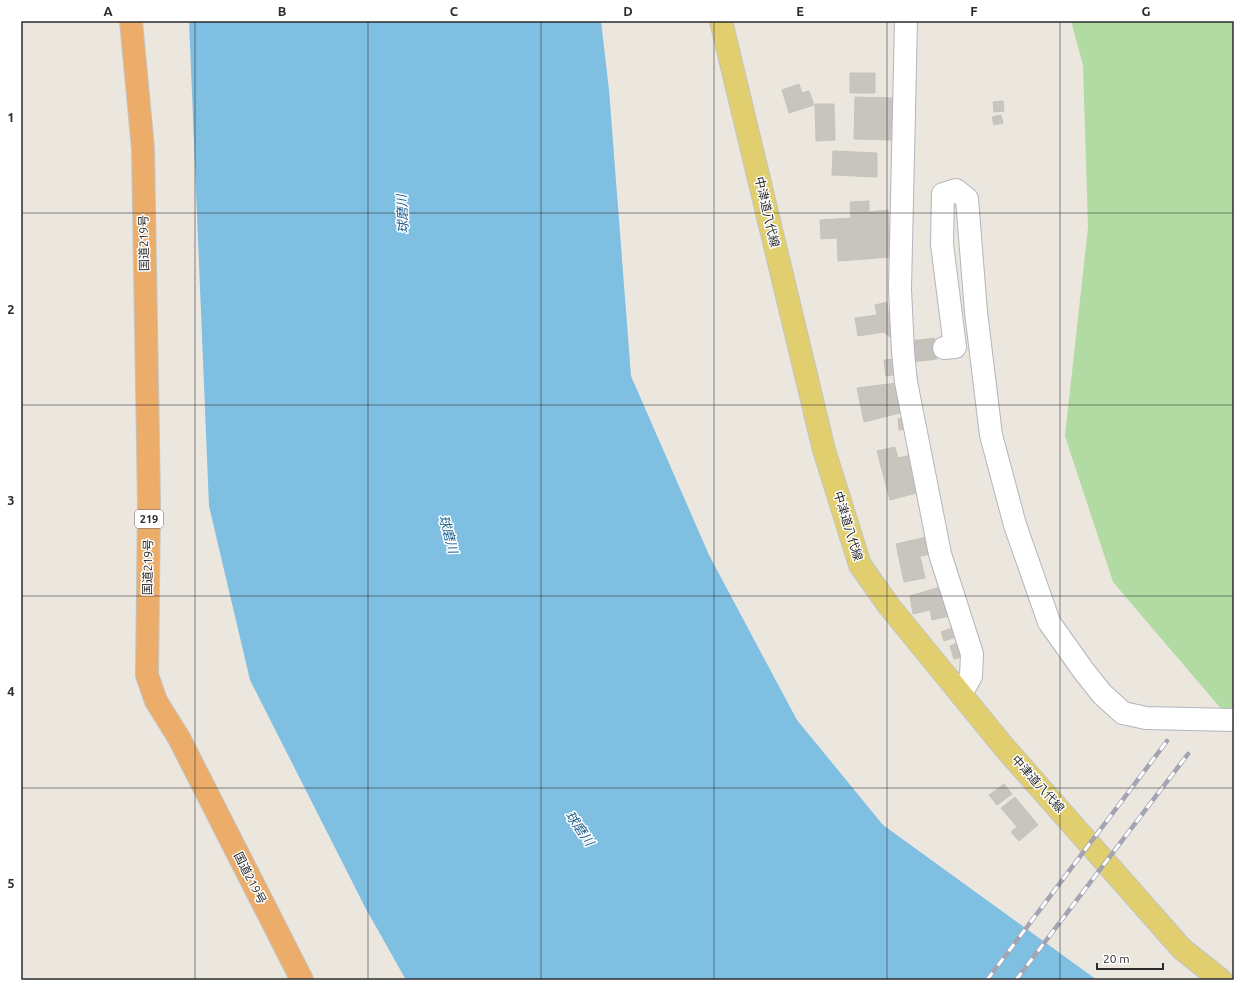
<svg xmlns="http://www.w3.org/2000/svg" width="1255" height="1001" font-family="Ubuntu,'Noto Sans JP',sans-serif">
<style>
.green{fill:#b1dba2}
.water{fill:#7fbfe1}
.building{fill:#c7c5be;stroke:#c7c3b9}
.lines{fill:none;stroke-linecap:round;stroke-linejoin:round}
.minor-tunnel{stroke:#c5c1bb;stroke-width:22;stroke-dasharray:22 11;stroke-linecap:butt}
.minor-casing{stroke:#b3b4bd;stroke-width:24}
.major-casing{stroke:#c4c4c4;stroke-width:24}
.highway-casing{stroke:#c4c4c4;stroke-width:24}
.minor{stroke:#fff;stroke-width:22}
.major{stroke:#e1cf6f;stroke-width:22}
.highway{stroke:#ecac6a;stroke-width:22}
.rail-casing{stroke:#a3a4b3;stroke-width:4.5}
.rail{stroke:#fff;stroke-width:3;stroke-dasharray:9;stroke-linecap:butt}
.grid{fill:none;stroke:#2b2b2b;stroke-width:1;stroke-opacity:0.55}
.labels{text-anchor:middle;stroke-width:3;stroke-linejoin:round;paint-order:stroke}
.shield{fill:#fff;stroke:#6b6b6b;stroke-width:1}
.shield-label{font-size:11px;font-weight:bold;fill:#2b2b2b}
.street-label{font-size:12px;fill:#2b2b2b;stroke:#fff}
.water-label{font-size:13px;font-style:italic;fill:#1d5e8e;stroke:#fff}
.neatline{fill:none;stroke:#2b2b2b;stroke-width:1.5}
.grid-label{font-size:13px;text-anchor:middle;font-weight:bold;fill:#2b2b2b}
</style>
<rect width="100%" height="100%" fill="#ebe7df"/>
<path class="green" d="M 1071,21 L 1234,21 L 1234,724 L 1113,582 L 1065,436 L 1088,227 L 1083,65 Z"/>
<path class="water" d="M 189,21 L 601,21 L 609,90 L 631,376 L 709,555 L 797,720 L 883,825 L 1097,980 L 406,980 L 366,909 L 250,680 L 209,506 Z"/>
<path class="building" d="M 850,73 L 875,73 L 875,93 L 850,93 Z
M 799,84 L 802,93 L 809,91 L 814,105 L 789,113 L 782,90 Z
M 855,97 L 892,98 L 891,140 L 854,139 Z
M 1003,101 L 1004,111 L 994,112 L 993,102 Z
M 815,104 L 834,104 L 835,140 L 816,141 Z
M 1001,115 L 1003,123 L 994,125 L 992,117 Z
M 833,151 L 877,153 L 877,177 L 832,175 Z
M 869,201 L 869,212 L 888,210 L 891,257 L 838,261 L 837,238 L 821,239 L 820,220 L 851,218 L 850,202 Z
M 887,302 L 891,338 L 884,332 L 858,336 L 855,318 L 877,315 L 875,305 Z
M 895,359 L 898,374 L 886,376 L 884,360 Z
M 897,383 L 904,412 L 864,422 L 857,388 Z
M 905,418 L 908,429 L 899,430 L 898,419 Z
M 895,447 L 898,458 L 911,455 L 920,492 L 890,500 L 877,451 Z
M 927,537 L 931,554 L 920,556 L 925,578 L 904,582 L 896,544 Z
M 940,587 L 949,616 L 932,620 L 930,610 L 913,614 L 910,596 Z
M 955,627 L 956,637 L 944,641 L 941,632 Z
M 959,642 L 962,657 L 954,659 L 950,646 Z
M 1004,784 L 1012,794 L 997,805 L 989,795 Z
M 1015,797 L 1038,825 L 1019,841 L 1011,832 L 1017,827 L 1001,808 Z"/>
<g class="lines">
<path class="minor-tunnel" d="M 914,351 L 944,348"/>
<g class="minor-casing">
<path id="minor" d="M 906,21 L 900,289 L 903,352 L 906,382 L 940,554 L 972,654 L 971,676 L 961,694
M 944,348 L 955,347 L 942,244 L 943,194 L 956,190 L 967,199 L 976,312 L 991,435 L 1015,525 L 1049,622 L 1083,670 L 1102,694 L 1123,713 L 1146,718 L 1234,720"/>
</g>
<g class="major-casing">
<path id="major" d="M 721,21 L 824,450 L 860,565 L 889,606 L 1004,747 L 1182,949 L 1221,980"/>
</g>
<g class="highway-casing">
<path id="highway" d="M 131,21 L 143,149 L 149,502 L 147,675 L 156,701 L 179,738 L 302,980"/>
</g>
<use href="#minor" class="minor"/>
<use href="#major" class="major"/>
<use href="#highway" class="highway"/>
<g class="rail-casing">
<path id="rail" d="M 987,980 L 1167,741
M 1016,980 L 1188,754"/>
</g>
<use href="#rail" class="rail"/>
</g>
<path class="grid" d="M 195,21 L 195,980M 368,21 L 368,980M 541,21 L 541,980M 714,21 L 714,980M 887,21 L 887,980M 1060,21 L 1060,980M 21,213 L 1234,213M 21,405 L 1234,405M 21,596 L 1234,596M 21,788 L 1234,788"/>
<g class="labels">
<rect class="shield" x="135" y="510" width="28" height="18" rx="3"/>
<g class="shield-label">
<text x="149" y="523">219</text>
</g>
<g class="street-label">
<text transform="translate(767 212) rotate(77)" y="4">中津道八代線</text>
<text transform="translate(144 243) rotate(-91)" y="4">国道219号</text>
<text transform="translate(848 526) rotate(73)" y="4">中津道八代線</text>
<text transform="translate(148 567) rotate(-89)" y="4">国道219号</text>
<text transform="translate(1038 784) rotate(48)" y="4">中津道八代線</text>
<text transform="translate(250 878) rotate(63)" y="4">国道219号</text>
</g>
<g class="water-label">
<text transform="translate(402 214) rotate(-93)" y="5">球磨川</text>
<text transform="translate(449 534) rotate(75)" y="5">球磨川</text>
<text transform="translate(580 828) rotate(55)" y="5">球磨川</text>
</g>
</g>
<rect width="1255" height="1001" fill="none" stroke="#ffffff" stroke-width="44"/>
<path d="M1097 963v6h66v-6" fill="none" stroke="#2b2b2b" stroke-width="2"/>
<text x="1103" y="963" font-size="12" fill="#2b2b2b" stroke="#ffffff" stroke-width="3" paint-order="stroke">20 m</text>
<rect x="22" y="22" width="1211" height="957" class="neatline"/>
<g class="grid-label">
<text x="108" y="16">A</text>
<text x="282" y="16">B</text>
<text x="454" y="16">C</text>
<text x="628" y="16">D</text>
<text x="800" y="16">E</text>
<text x="974" y="16">F</text>
<text x="1146" y="16">G</text>
<text x="11" y="122">1</text>
<text x="11" y="314">2</text>
<text x="11" y="505">3</text>
<text x="11" y="696">4</text>
<text x="11" y="888">5</text>
</g>
</svg>
